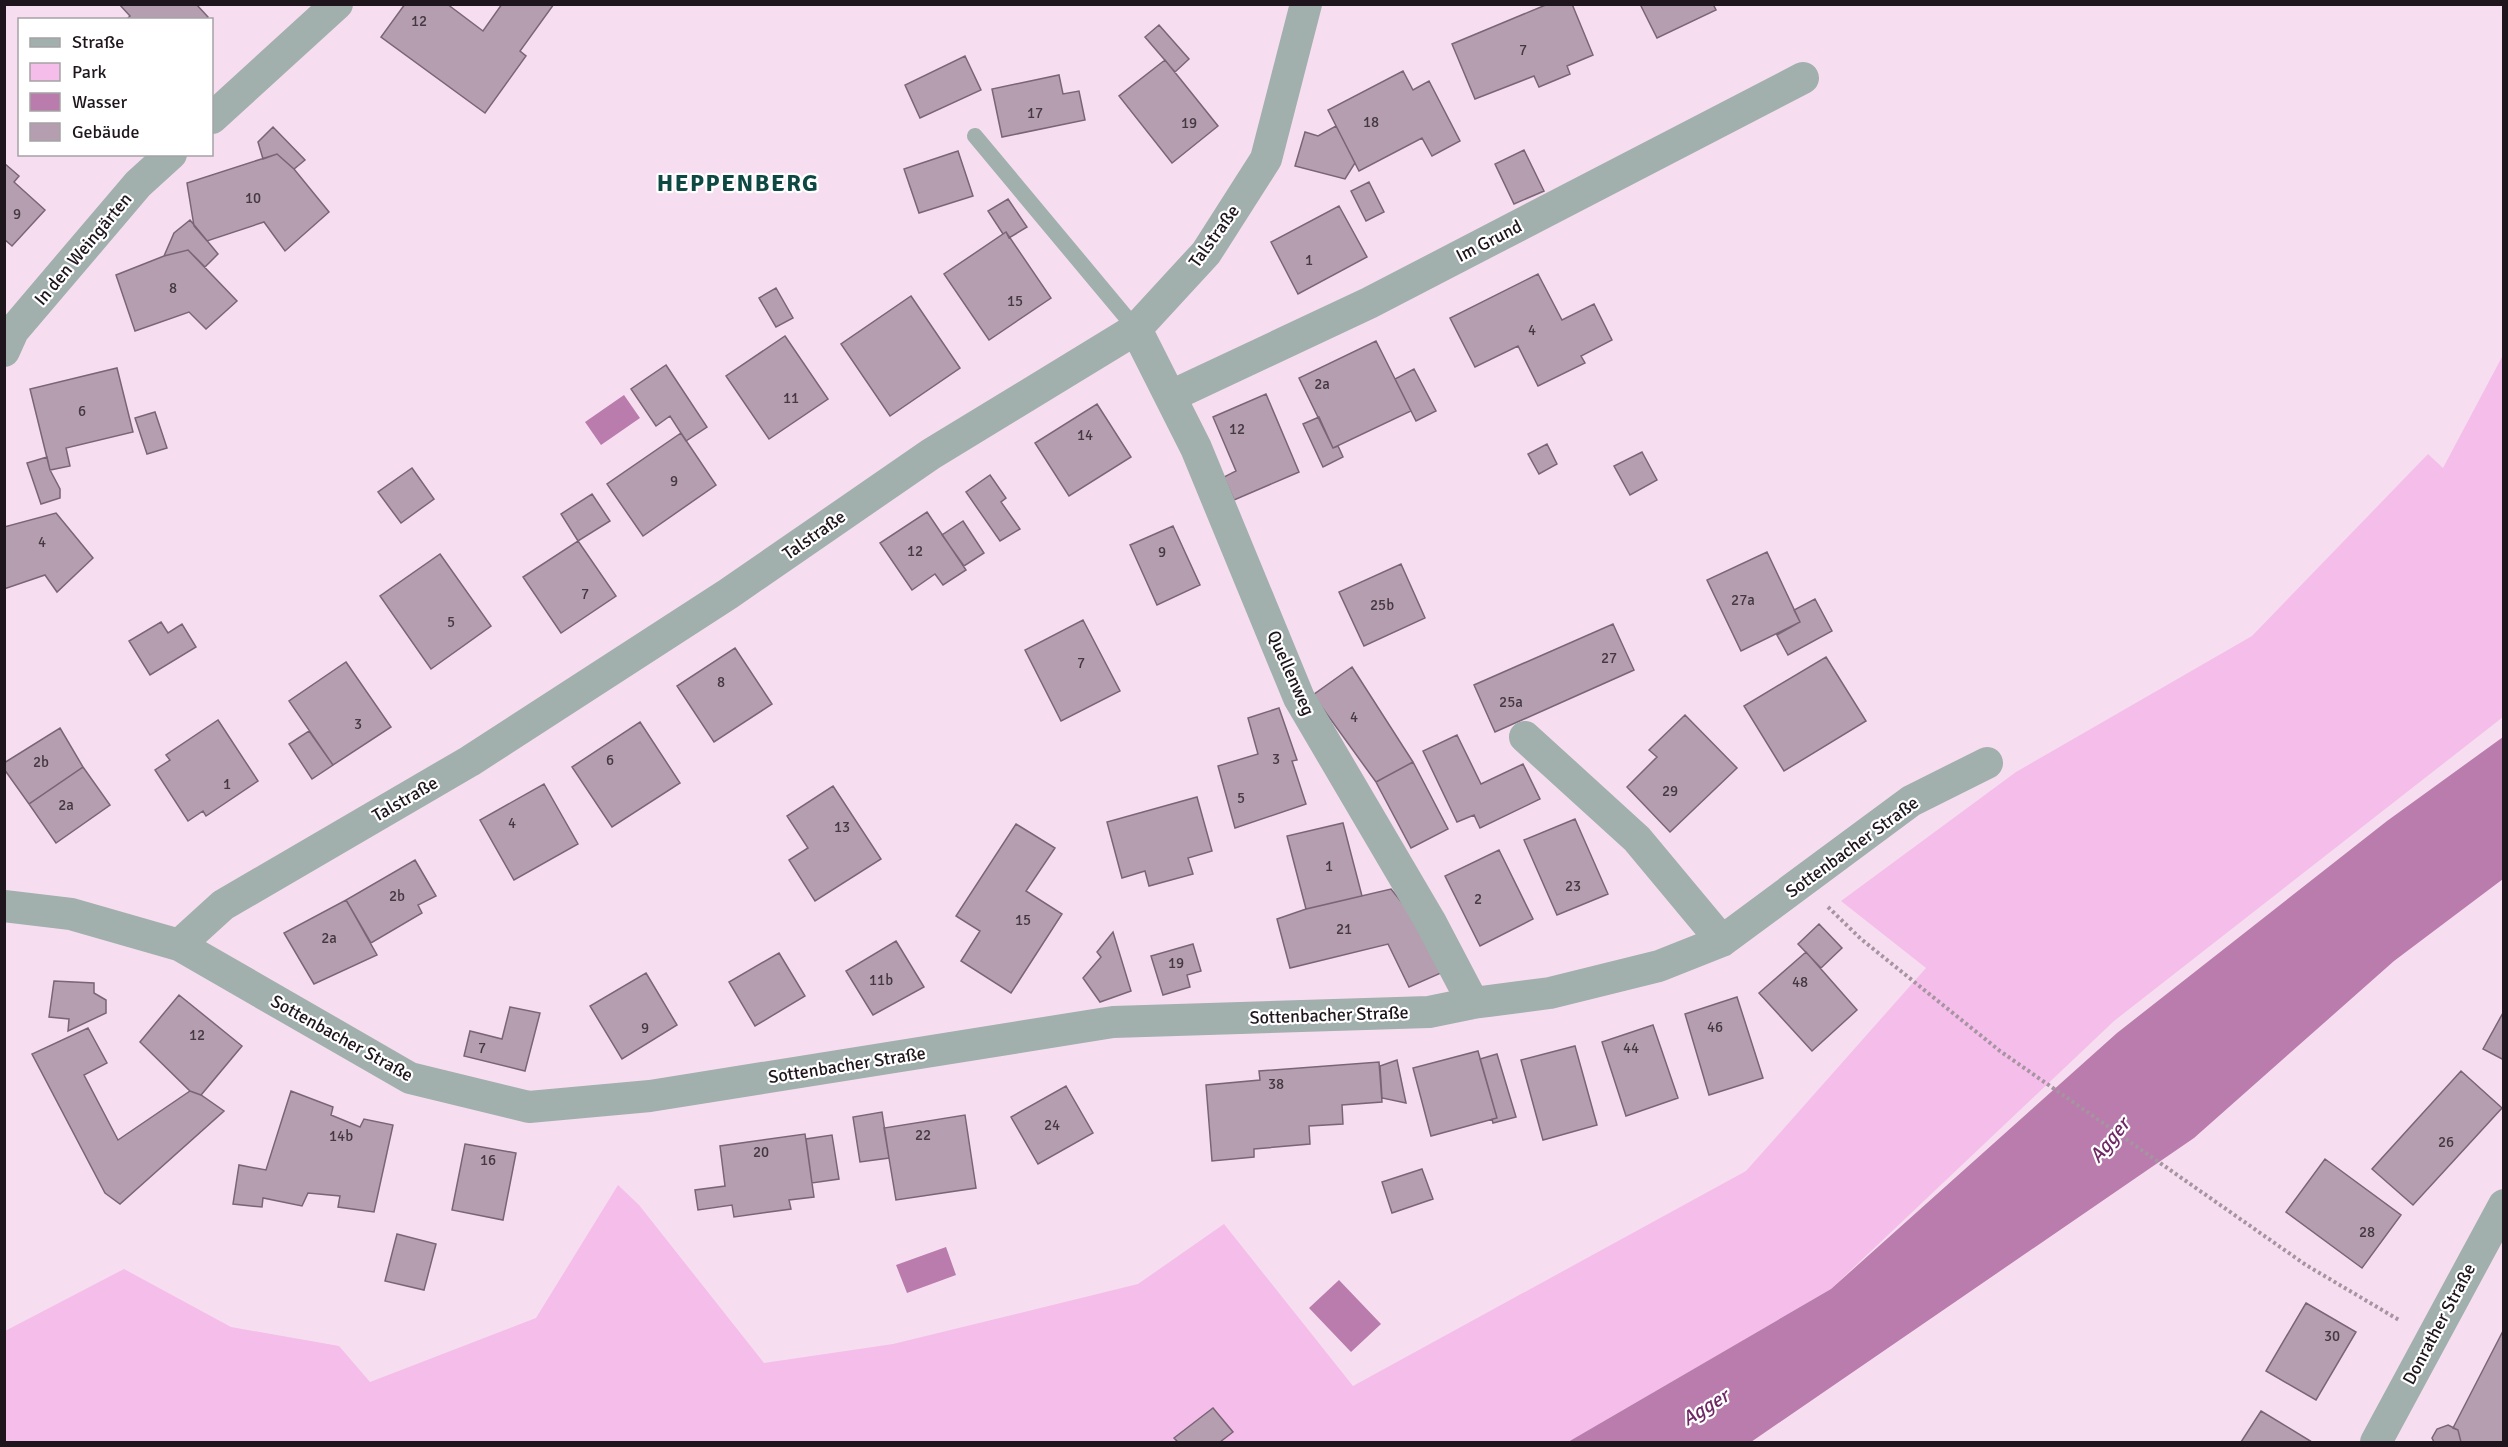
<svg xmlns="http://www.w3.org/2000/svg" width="2508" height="1447" font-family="Signika,sans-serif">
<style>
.green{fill:#f5bde9}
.water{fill:#b97cad}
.building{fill:#b59eb0;stroke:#7a6576;stroke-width:1.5}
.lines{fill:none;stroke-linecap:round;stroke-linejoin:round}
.path{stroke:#a694a1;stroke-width:4;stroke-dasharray:3 3;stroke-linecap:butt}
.lane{stroke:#a1afad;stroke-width:16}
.street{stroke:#a1afad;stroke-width:32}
.labels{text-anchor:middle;stroke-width:4.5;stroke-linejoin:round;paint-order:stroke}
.number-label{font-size:15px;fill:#443841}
.street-label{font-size:18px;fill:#1e161c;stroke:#fff}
.water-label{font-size:20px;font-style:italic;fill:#702865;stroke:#fff}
.district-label{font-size:24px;font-weight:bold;letter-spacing:1.5px;fill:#0d4942;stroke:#fff}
</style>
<rect width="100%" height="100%" fill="#f6def0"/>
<path class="green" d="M 2503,355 L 2503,717 L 2114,1021 L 1831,1289 L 1568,1442 L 5,1442 L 5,1331 L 124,1269 L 231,1327 L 339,1346 L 370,1382 L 536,1318 L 618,1185 L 639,1205 L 764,1363 L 893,1344 L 1138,1284 L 1224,1224 L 1353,1386 L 1746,1171 L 1926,968 L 1841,901 L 2016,772 L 2252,636 L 2428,454 L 2443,468 Z"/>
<path class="water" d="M 624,395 L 640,418 L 601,445 L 585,422 Z
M 2503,737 L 2503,879 L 2394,961 L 2194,1138 L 1751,1442 L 1568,1442 L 1831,1289 L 2117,1033 L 2387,821 Z
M 946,1247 L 956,1275 L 907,1293 L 896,1265 Z
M 1339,1280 L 1381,1324 L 1351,1352 L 1309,1308 Z"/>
<path class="building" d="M 119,4 L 196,4 L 208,17 L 205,20 L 126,20 L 130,16 Z
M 405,4 L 447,4 L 483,31 L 502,4 L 554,4 L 520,51 L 526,56 L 485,113 L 381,37 Z
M 1548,4 L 1572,4 L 1593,55 L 1567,66 L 1570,74 L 1539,87 L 1534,76 L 1475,99 L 1452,44 Z
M 1640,4 L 1713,4 L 1716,10 L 1657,38 Z
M 1159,25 L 1189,59 L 1175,72 L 1145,37 Z
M 965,56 L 981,90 L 920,118 L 905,85 Z
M 1165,60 L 1218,126 L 1172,163 L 1119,96 Z
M 1403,71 L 1413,90 L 1429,81 L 1460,141 L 1432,156 L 1422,138 L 1359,171 L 1328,110 Z
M 1059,75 L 1063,94 L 1079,91 L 1085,120 L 1002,137 L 992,89 Z
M 1336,126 L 1355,163 L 1345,179 L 1295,166 L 1305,132 L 1318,136 Z
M 273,127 L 305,160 L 294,169 L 277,154 L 263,159 L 258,142 Z
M 1524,150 L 1544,191 L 1514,204 L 1495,164 Z
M 958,151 L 973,196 L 919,213 L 904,169 Z
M 277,154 L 294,169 L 329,212 L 285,251 L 264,222 L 207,241 L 194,226 L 187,183 Z
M 4,163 L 19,176 L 14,182 L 45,210 L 12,246 L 4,239 Z
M 1369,182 L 1384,212 L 1366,221 L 1351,191 Z
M 1008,199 L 1027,227 L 1009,238 L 1006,232 L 1003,234 L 988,211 Z
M 1339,206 L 1367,257 L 1298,294 L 1271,242 Z
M 190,220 L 218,254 L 205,267 L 188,250 L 164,256 L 174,233 Z
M 1006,232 L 1051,298 L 989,340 L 944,274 Z
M 188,250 L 237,301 L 206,329 L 189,312 L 135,331 L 116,275 L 164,256 Z
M 1538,274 L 1562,320 L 1594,304 L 1612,340 L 1581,356 L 1585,363 L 1538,386 L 1518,346 L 1475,367 L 1450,318 Z
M 776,288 L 793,318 L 776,327 L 759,298 Z
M 911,296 L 960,368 L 890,416 L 841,344 Z
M 785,336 L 828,399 L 769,439 L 726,376 Z
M 1376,341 L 1411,411 L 1333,448 L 1299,378 Z
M 666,365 L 707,427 L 686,441 L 670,416 L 656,426 L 631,389 Z
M 117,368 L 133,432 L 66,448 L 70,466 L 50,470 L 30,389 Z
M 1414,369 L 1436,411 L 1416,421 L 1395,379 Z
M 1266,394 L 1299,472 L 1234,500 L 1224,477 L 1236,471 L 1213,417 Z
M 1097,404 L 1131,457 L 1069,496 L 1035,443 Z
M 155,412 L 167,448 L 147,454 L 135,418 Z
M 1319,417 L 1333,448 L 1338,446 L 1343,457 L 1323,467 L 1303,424 Z
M 681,433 L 716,485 L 643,536 L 607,484 Z
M 1547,444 L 1557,464 L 1539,474 L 1528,454 Z
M 1642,452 L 1657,480 L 1630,495 L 1614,466 Z
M 47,457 L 50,470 L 60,489 L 60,498 L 41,504 L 27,463 Z
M 412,468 L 434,499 L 401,523 L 378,492 Z
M 990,475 L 1006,498 L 1001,502 L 1020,529 L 1000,541 L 966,492 Z
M 592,494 L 610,521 L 578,541 L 561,514 Z
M 927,512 L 966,570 L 943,585 L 935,574 L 912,590 L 880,543 Z
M 56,513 L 93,558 L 57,592 L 45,575 L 4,589 L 4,527 Z
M 963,521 L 984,553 L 964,566 L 942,535 Z
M 1173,526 L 1200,585 L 1157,605 L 1130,545 Z
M 578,541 L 616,596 L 561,633 L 523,577 Z
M 1767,552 L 1800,622 L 1741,651 L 1707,580 Z
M 440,554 L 491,626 L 431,669 L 380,596 Z
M 1401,564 L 1425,618 L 1364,646 L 1339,592 Z
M 1815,599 L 1832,631 L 1788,655 L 1777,635 L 1800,622 L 1794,610 Z
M 1083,620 L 1120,691 L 1061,721 L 1025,650 Z
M 161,622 L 168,633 L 182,624 L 196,647 L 150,675 L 129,641 Z
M 1613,624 L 1634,670 L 1495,732 L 1474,685 Z
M 735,648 L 772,704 L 714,742 L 677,686 Z
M 1826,657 L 1866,721 L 1784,771 L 1744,706 Z
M 346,662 L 391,727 L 333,765 L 289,701 Z
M 1352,667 L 1413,762 L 1376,782 L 1313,695 Z
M 1279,708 L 1297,760 L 1292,761 L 1306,804 L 1235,828 L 1218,766 L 1258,754 L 1248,718 Z
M 1685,715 L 1737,768 L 1670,832 L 1627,787 L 1657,757 L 1649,750 Z
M 218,720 L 258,781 L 206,816 L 203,811 L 188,821 L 155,770 L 170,760 L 166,755 Z
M 640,722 L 680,783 L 612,827 L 572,767 Z
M 60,728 L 83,767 L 29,804 L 4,769 L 4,763 Z
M 309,731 L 333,765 L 312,779 L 289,744 Z
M 1457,735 L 1481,784 L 1523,764 L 1540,799 L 1480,828 L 1474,815 L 1457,822 L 1423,751 Z
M 1413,762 L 1448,829 L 1411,848 L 1376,782 Z
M 83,767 L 110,805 L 56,843 L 29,804 Z
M 544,784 L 578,844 L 514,880 L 480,820 Z
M 833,786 L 881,859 L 815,901 L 789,860 L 808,848 L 787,816 Z
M 1197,797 L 1212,851 L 1188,858 L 1193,874 L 1149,886 L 1145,871 L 1122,878 L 1107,822 Z
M 1575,819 L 1608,894 L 1557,915 L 1524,840 Z
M 1343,823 L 1362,896 L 1306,909 L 1287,836 Z
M 1016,824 L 1055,848 L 1026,891 L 1062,914 L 1011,993 L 961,961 L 980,931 L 956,916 Z
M 1499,850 L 1533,919 L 1480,946 L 1445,876 Z
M 415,860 L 436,896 L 418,905 L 422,913 L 371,943 L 346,900 Z
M 1391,889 L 1407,909 L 1441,973 L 1409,987 L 1388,944 L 1290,968 L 1277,919 L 1306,909 Z
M 346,900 L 377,955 L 314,984 L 284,933 Z
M 1819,924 L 1842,948 L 1821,968 L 1798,944 Z
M 1113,932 L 1131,991 L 1100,1002 L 1083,978 L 1101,957 L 1097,952 Z
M 896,941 L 924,987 L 873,1015 L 846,971 Z
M 1193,944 L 1201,971 L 1187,975 L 1190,987 L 1163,995 L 1151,956 Z
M 1806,952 L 1857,1010 L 1812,1051 L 1759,993 Z
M 779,953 L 805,996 L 755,1026 L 729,982 Z
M 646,973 L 677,1025 L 622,1059 L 590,1006 Z
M 54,981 L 94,983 L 94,993 L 106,1000 L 106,1013 L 68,1031 L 69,1019 L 49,1017 Z
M 179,995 L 242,1046 L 201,1095 L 190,1091 L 140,1042 Z
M 1737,997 L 1763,1078 L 1709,1095 L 1685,1014 Z
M 510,1007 L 540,1013 L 525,1071 L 464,1056 L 470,1031 L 502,1039 Z
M 2504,1011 L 2504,1060 L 2483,1049 Z
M 1653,1025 L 1678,1098 L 1626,1116 L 1602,1042 Z
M 88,1028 L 107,1063 L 84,1075 L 118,1140 L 190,1091 L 201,1095 L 224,1111 L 120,1204 L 105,1193 L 32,1054 Z
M 1575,1046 L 1597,1125 L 1543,1140 L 1521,1060 Z
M 1478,1051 L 1497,1118 L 1431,1136 L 1413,1068 Z
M 1497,1054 L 1516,1117 L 1493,1123 L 1492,1119 L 1497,1118 L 1480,1059 Z
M 1397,1060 L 1406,1103 L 1382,1098 L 1380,1066 Z
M 1379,1062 L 1382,1102 L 1342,1105 L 1343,1124 L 1309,1126 L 1310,1144 L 1254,1149 L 1254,1157 L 1212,1161 L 1206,1085 L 1260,1080 L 1259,1071 Z
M 2461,1071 L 2502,1108 L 2413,1205 L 2372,1169 Z
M 1066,1086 L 1093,1133 L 1038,1164 L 1011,1117 Z
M 291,1091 L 333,1107 L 331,1115 L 360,1127 L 364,1119 L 393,1125 L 374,1212 L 338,1207 L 340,1196 L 308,1193 L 302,1206 L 263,1198 L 262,1207 L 233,1204 L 239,1165 L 266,1170 Z
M 882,1112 L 889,1158 L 860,1162 L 853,1117 Z
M 965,1115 L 976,1188 L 896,1200 L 884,1128 Z
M 805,1134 L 814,1197 L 789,1200 L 791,1209 L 734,1217 L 732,1205 L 698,1210 L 695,1190 L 725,1186 L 720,1146 Z
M 832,1135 L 839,1179 L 812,1183 L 806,1139 Z
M 465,1144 L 516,1153 L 503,1220 L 452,1210 Z
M 2325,1159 L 2401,1215 L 2362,1268 L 2286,1212 Z
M 1422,1169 L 1433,1199 L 1392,1213 L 1382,1182 Z
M 397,1234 L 436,1244 L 424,1290 L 385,1281 Z
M 2306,1303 L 2356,1332 L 2316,1400 L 2266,1371 Z
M 2504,1329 L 2504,1442 L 2461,1442 L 2458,1430 L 2453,1428 Z
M 1213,1408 L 1233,1432 L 1220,1442 L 1178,1442 L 1174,1438 Z
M 2261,1411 L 2312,1442 L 2241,1442 Z
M 2448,1425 L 2458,1430 L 2461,1442 L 2434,1442 L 2432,1438 L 2437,1429 Z"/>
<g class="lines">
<path class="path" d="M 1828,907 L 1861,939 L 2000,1051 L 2306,1265 L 2399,1320"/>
<path class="lane" d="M 975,136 L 1136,329"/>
<path class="street" d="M 212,118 L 337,4
M 1136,329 L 1196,448 L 1299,698 L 1430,921 L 1473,1003
M 4,351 L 13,331 L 138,184 L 171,154
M 1171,396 L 1369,303 L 1803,78
M 1525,737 L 1637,839 L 1722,941
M 4,906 L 71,914 L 179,945 L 410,1078 L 529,1107 L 650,1096 L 1113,1022 L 1429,1012 L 1473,1003 L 1550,993 L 1659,966 L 1722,941 L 1911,801 L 1987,763
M 179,945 L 223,905 L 470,761 L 728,594 L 931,454 L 1136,329 L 1206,253 L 1266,159 L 1306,4
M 2376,1442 L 2504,1205"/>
</g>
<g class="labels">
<g class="number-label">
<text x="419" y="26">12</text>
<text x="1523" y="55">7</text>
<text x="1035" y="118">17</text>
<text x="1371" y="127">18</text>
<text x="1189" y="128">19</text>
<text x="253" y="203">10</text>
<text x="17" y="219">9</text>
<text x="1309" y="265">1</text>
<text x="173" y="293">8</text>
<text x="1015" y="306">15</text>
<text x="1532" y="335">4</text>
<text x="1322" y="389">2a</text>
<text x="791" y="403">11</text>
<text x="82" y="416">6</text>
<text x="1237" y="434">12</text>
<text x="1085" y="440">14</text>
<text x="674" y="486">9</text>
<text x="42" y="547">4</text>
<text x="915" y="556">12</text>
<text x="1162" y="557">9</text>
<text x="585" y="599">7</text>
<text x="1743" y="605">27a</text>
<text x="1382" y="610">25b</text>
<text x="451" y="627">5</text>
<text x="1609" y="663">27</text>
<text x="1081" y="668">7</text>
<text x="721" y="687">8</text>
<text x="1511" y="707">25a</text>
<text x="1354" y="722">4</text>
<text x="358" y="729">3</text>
<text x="1276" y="764">3</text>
<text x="610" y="765">6</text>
<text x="41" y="767">2b</text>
<text x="227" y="789">1</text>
<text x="1670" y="796">29</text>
<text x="1241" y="803">5</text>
<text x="66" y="810">2a</text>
<text x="512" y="828">4</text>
<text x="842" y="832">13</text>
<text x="1329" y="871">1</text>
<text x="1573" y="891">23</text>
<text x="397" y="901">2b</text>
<text x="1478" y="904">2</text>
<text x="1023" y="925">15</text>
<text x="1344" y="934">21</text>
<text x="329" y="943">2a</text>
<text x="1176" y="968">19</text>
<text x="881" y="985">11b</text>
<text x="1800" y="987">48</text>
<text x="1715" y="1032">46</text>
<text x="645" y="1033">9</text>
<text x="197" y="1040">12</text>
<text x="482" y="1053">7</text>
<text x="1631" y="1053">44</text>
<text x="1276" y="1089">38</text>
<text x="1052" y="1130">24</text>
<text x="923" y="1140">22</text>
<text x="341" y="1141">14b</text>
<text x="2446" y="1147">26</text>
<text x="761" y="1157">20</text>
<text x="488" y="1165">16</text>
<text x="2367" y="1237">28</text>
<text x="2332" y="1341">30</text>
</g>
<g class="street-label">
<text transform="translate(1214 236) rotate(-54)" y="6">Talstraße</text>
<text transform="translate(1489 241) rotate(-27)" y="6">Im Grund</text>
<text transform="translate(83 249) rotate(-50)" y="6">In den Weingärten</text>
<text transform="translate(814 535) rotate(-35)" y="6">Talstraße</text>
<text transform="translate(1291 673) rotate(66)" y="6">Quellenweg</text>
<text transform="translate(405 799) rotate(-30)" y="6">Talstraße</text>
<text transform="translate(1852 847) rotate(-36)" y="6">Sottenbacher Straße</text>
<text transform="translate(1329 1015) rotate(-2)" y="6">Sottenbacher Straße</text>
<text transform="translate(342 1038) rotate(29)" y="6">Sottenbacher Straße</text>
<text transform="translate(847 1065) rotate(-9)" y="6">Sottenbacher Straße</text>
<text transform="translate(2439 1324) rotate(-62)" y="6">Donrather Straße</text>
</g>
<g class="water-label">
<text transform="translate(2109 1140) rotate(-51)" y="7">Agger</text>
<text transform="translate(1705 1407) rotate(-32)" y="7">Agger</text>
</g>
<g class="district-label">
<text x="738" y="191">HEPPENBERG</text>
</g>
</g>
<rect width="2508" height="1447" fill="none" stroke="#1e161c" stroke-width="12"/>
<rect x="18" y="18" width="195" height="138" fill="#ffffff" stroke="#a5a2a4" stroke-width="1.5"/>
<rect x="30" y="38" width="30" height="9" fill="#a1afad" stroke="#a5a2a4" stroke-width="1.5"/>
<text x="72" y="48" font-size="18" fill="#1e161c">Straße</text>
<rect x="30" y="63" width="30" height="18" fill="#f5bde9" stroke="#a5a2a4" stroke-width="1.5"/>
<text x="72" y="78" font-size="18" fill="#1e161c">Park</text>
<rect x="30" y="93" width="30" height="18" fill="#b97cad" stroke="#a5a2a4" stroke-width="1.5"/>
<text x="72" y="108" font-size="18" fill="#1e161c">Wasser</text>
<rect x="30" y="123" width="30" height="18" fill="#b59eb0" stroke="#a5a2a4" stroke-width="1.5"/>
<text x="72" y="138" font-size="18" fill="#1e161c">Gebäude</text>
</svg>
